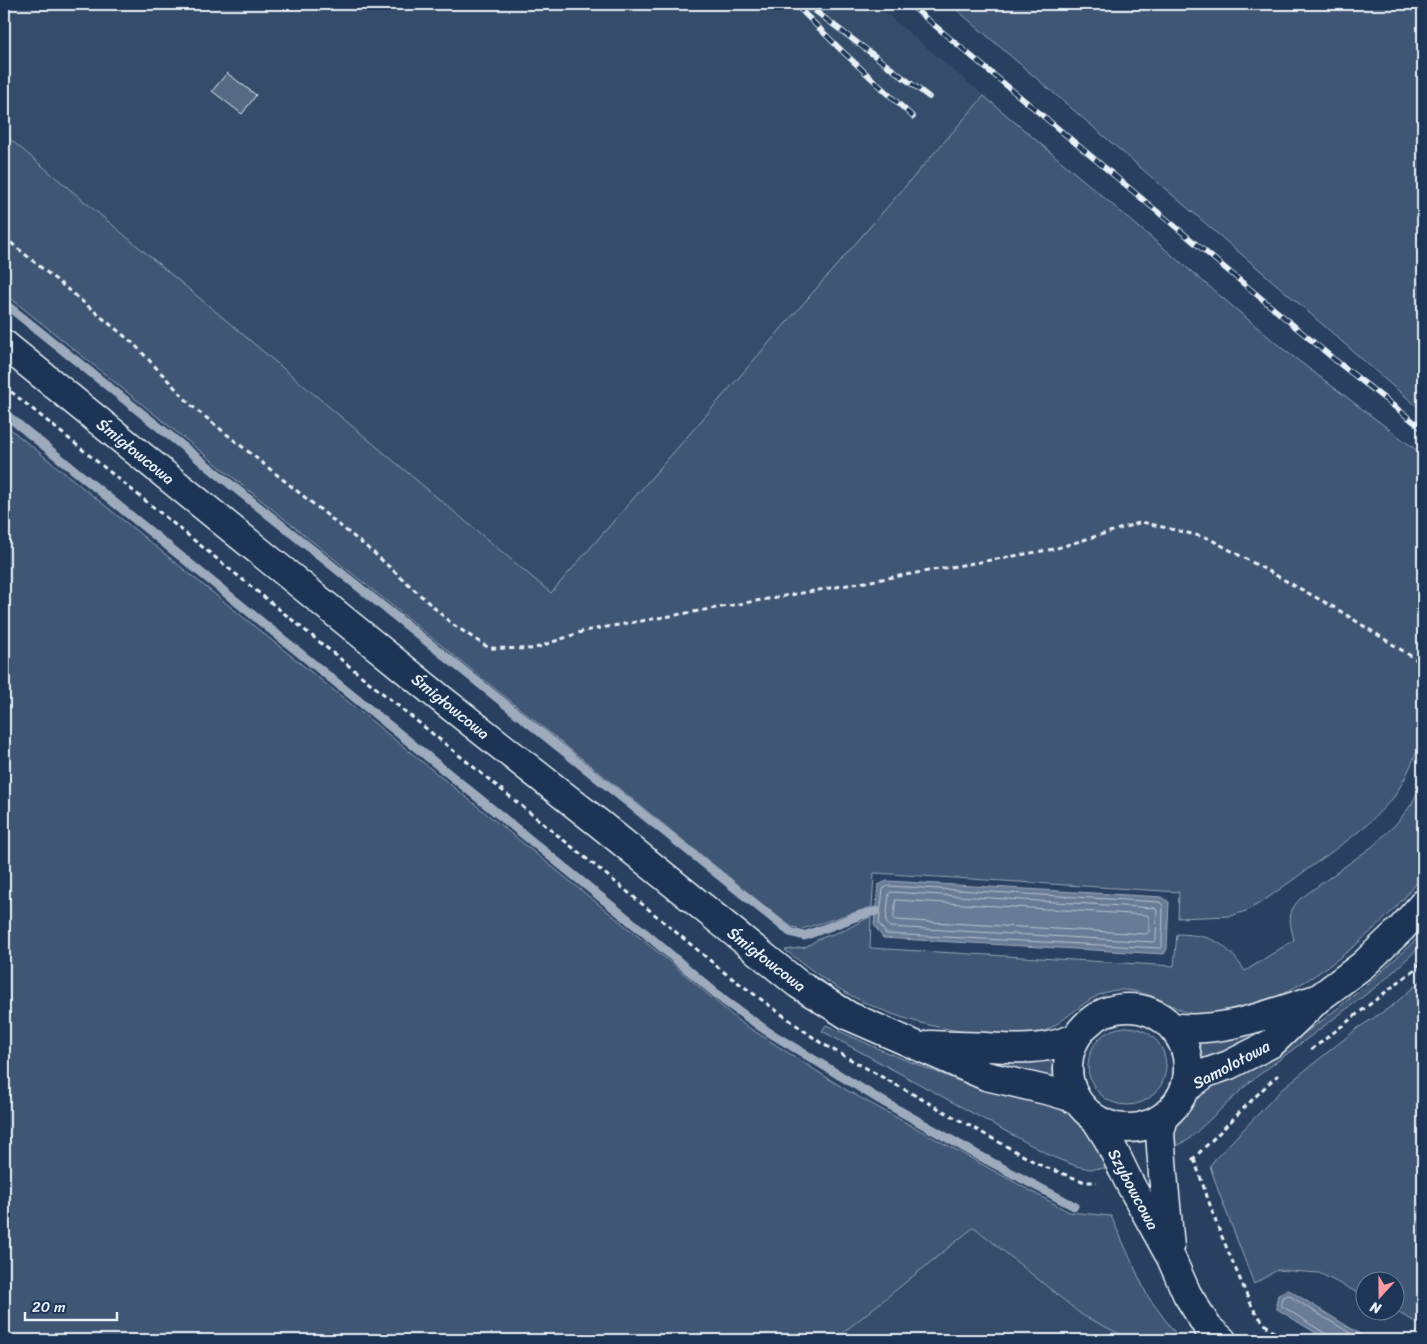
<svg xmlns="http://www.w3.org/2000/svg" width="1427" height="1344" font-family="Sriracha,sans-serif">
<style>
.built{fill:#364d6b}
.green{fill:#415774;stroke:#94a4b6}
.water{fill:#6b7c95;stroke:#9dabbd}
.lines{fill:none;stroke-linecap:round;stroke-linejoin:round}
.shore{stroke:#b6c2d0;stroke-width:1}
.stream{stroke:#9dabbd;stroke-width:9}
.building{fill:#556a83;stroke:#e8f1f8}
.minor-casing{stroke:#e8f1f8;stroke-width:31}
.tertiary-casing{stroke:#e8f1f8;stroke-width:31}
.path{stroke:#e8f1f8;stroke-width:3;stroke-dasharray:5 4;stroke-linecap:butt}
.minor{stroke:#1d3557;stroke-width:28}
.tertiary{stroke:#1d3557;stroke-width:28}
.rail-casing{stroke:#e8f1f8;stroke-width:5.5}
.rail{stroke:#1d3557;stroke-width:4;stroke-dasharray:11;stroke-linecap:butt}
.labels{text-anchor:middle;stroke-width:4;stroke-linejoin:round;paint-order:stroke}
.street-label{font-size:16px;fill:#e8f1f8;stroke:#1d3557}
</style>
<rect width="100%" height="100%" fill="#294061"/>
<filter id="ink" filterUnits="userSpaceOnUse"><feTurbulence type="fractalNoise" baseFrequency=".02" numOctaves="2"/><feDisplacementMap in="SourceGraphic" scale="10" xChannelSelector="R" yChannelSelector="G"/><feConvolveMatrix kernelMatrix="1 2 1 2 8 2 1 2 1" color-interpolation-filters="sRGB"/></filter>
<g filter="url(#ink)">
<path class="built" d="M 4,4 L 875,4 L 984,96 L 551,593 L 4,134 Z
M 974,1227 L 1082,1315 L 1132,1340 L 834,1340 Z"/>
<path class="green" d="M 950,4 L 1423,4 L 1423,411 L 1388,382 L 1297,302 Z
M 984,96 L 1283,349 L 1423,455 L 1423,739 L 1405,778 L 1394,797 L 1369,823 L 1348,840 L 1265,900 L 1246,911 L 1230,916 L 1178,918 L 1179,892 L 874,873 L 872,907 L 802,929 L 792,927 L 782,920 L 4,293 L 4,134 L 551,593 Z
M 4,424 L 675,966 L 740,1022 L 848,1091 L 1069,1212 L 1111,1216 L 1147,1295 L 1180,1340 L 1132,1340 L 1082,1315 L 974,1227 L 834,1340 L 4,1340 Z
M 1423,781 C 1423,803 1423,825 1423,847 C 1423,854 1425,864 1423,872 C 1421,880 1402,900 1396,907 C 1348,957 1275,1014 1203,1015 C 1188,1016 1174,1006 1161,1000 C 1148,994 1132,989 1117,990 C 1085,993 1065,1026 1035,1035 C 1019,1039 1003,1036 986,1034 C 927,1029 871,1012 821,977 C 809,968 797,959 785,950 L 806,947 L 818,939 L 845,930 L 871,916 L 870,948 L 1174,966 L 1177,934 C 1213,935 1225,942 1245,971 L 1294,940 C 1290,923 1286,913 1300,899 L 1373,846 L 1396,824 L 1411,805 Z
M 1423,933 L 1423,944 L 1381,983 L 1251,1081 L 1188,1140 L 1171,1149 L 1174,1132 L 1178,1124 L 1189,1108 L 1194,1099 L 1202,1090 L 1272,1056 L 1324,1019 L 1369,983 Z
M 1423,979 L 1423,1326 L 1395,1311 L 1394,1282 L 1364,1282 L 1364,1296 L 1319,1273 L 1277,1270 L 1254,1284 L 1218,1190 L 1210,1166 L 1215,1159 L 1283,1088 L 1358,1028 L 1392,1006 Z
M 826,1025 L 888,1053 L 959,1081 L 1063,1108 C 1074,1121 1091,1130 1098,1146 C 1102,1153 1104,1161 1106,1168 L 1090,1169 L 1076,1166 L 1053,1157 L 822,1031 Z
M1088 1066a39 39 0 1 1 78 0a39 39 0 1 1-78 0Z
M 1263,1029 L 1262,1033 L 1255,1039 L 1205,1060 C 1199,1057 1196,1047 1200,1041 Z
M 986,1060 L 1020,1062 L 1050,1061 C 1053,1068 1053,1072 1051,1079 L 985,1062 Z"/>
<path class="water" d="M 887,881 L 1162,897 L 1169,902 L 1167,949 L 1164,954 L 883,938 L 874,925 L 878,885 Z
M 1287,1289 L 1370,1340 L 1327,1340 L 1277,1309 L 1276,1304 L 1278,1295 Z"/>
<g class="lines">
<path class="shore" d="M 889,886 L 1160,902 L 1163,906 L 1162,946 L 1160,948 L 886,934 L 879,923 L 883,889 Z
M 891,892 L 1155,908 L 1157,910 L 1156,940 L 1154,942 L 890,927 L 886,922 L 889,894 Z
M 896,900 L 1147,915 L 1149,917 L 1149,932 L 1146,934 L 896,920 L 894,918 Z
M 1329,1340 L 1329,1337 L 1326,1334 L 1282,1306 L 1281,1304 L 1282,1298 L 1288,1295 L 1361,1340"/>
<path class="stream" d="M 4,303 L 790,932 L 804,936 L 858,916 L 876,911
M 4,413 L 645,933 L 726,1002 L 767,1031 L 877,1098 L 976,1154 L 1074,1206"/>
</g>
<path class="building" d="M 227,73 L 256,95 L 242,114 L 212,91 Z"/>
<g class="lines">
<g class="minor-casing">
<path id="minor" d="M 1164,1117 L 1160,1133 L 1163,1174 L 1170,1247
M 1096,1120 L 1108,1139 L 1129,1182 L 1171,1258 L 1187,1294 L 1208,1328 L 1222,1340"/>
</g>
<g class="tertiary-casing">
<path id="tertiary" d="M 4,344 L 440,698 L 601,825 L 798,984 L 849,1016 L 986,1076 L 1054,1092 L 1067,1096 L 1077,1100
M1068 1068a60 60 0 1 1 120 0a60 60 0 1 1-120 0Z
M 1173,1027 C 1221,1034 1268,1014 1313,1000
M 930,1045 C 949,1046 967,1046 986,1047 C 1018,1049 1044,1051 1075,1038
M 1185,1089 L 1206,1073 L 1229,1065 L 1272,1043 L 1319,998 L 1363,965 L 1402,928 L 1423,904"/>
</g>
<path class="path" d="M 4,237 L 134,344 L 193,407 L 374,553 L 452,624 L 489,648 L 533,649 L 584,631 L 1054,549 L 1142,522 L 1208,538 L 1337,609 L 1422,663
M 4,386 L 635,898 L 725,973 L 821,1043 L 1040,1165 L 1085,1182 L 1097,1182
M 1311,1050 L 1414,970 L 1423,960
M 1194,1159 L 1217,1225 L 1248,1298 L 1255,1312 L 1265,1324 L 1282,1340
M 1192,1160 L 1269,1083 L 1278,1075"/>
<use href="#minor" class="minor"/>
<use href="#tertiary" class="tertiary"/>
<g class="rail-casing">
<path id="rail" d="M 795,4 L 840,49 L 913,117
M 806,4 L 929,97
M 909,4 L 1335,360 L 1423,429"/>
</g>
<use href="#rail" class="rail"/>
</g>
</g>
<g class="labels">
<g class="street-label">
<text transform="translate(136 451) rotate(39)" y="6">Śmigłowcowa</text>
<text transform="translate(451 706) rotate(39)" y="6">Śmigłowcowa</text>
<text transform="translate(767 959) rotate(38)" y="6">Śmigłowcowa</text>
<text transform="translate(1231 1064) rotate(-28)" y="6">Samolotowa</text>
<text transform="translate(1134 1189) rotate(62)" y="6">Szybowcowa</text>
</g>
</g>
<rect width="1427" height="1344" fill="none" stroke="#1d3557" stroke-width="20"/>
<rect x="10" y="10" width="1407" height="1324" fill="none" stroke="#e8f1f8" stroke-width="2" filter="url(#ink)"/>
<g transform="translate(1380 1296) rotate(201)"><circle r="24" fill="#1d3557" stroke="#6e8097"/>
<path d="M0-4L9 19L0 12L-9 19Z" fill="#ff9aa2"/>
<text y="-8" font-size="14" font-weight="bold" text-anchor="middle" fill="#e8f1f8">N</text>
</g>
<path d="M25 1312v8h92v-8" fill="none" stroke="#e8f1f8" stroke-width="2.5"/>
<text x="32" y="1312" font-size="15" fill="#e8f1f8" stroke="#1d3557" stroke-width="4" paint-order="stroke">20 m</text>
</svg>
